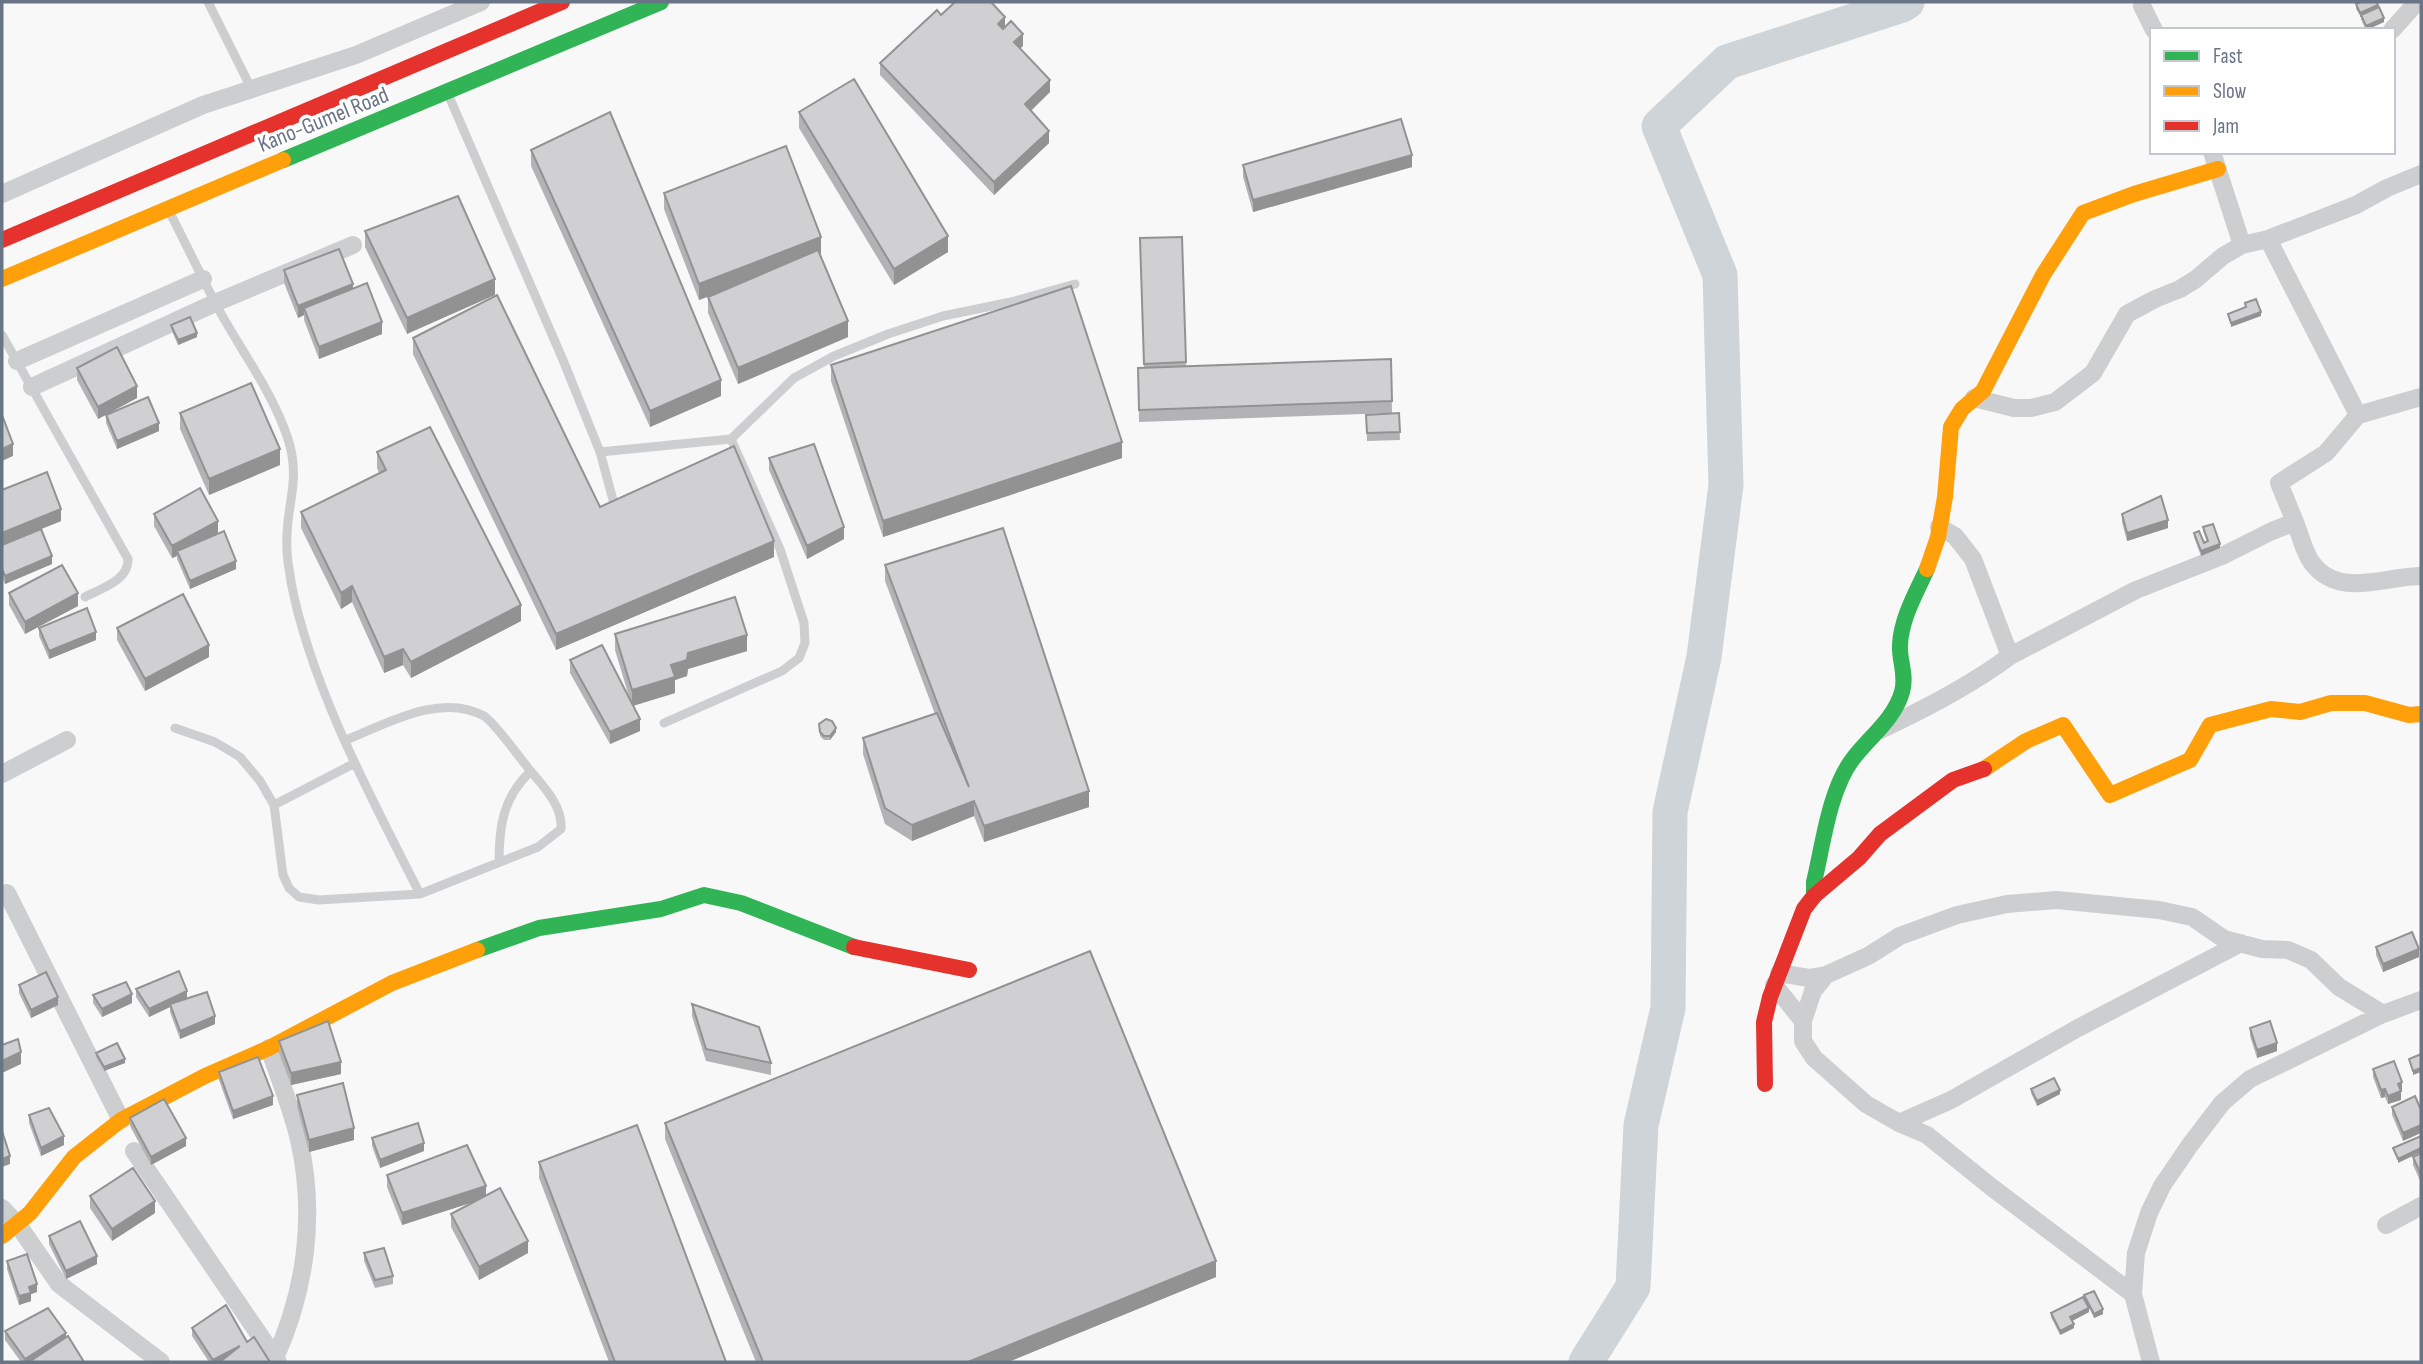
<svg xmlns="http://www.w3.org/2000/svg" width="2423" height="1364" font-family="'Sofia Sans Condensed',sans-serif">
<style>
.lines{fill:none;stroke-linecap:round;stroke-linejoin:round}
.river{stroke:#cfd4d8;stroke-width:35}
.lane{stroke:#cdcecf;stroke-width:9}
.street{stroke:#cdcecf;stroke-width:18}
.fast{stroke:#30b455;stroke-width:16}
.slow{stroke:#ff9f0a;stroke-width:16}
.jam{stroke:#e5322d;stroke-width:16}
.wall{fill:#b3b3b5}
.shaded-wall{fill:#929293}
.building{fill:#d0d0d2;stroke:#929293;stroke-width:2}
.labels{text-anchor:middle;stroke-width:7;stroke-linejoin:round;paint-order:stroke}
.street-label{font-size:23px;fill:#6a7487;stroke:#fff}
</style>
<rect width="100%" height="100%" fill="#f8f8f8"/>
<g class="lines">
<path class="river" d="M 1586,1362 L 1633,1287 L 1641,1125 L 1668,1008 L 1670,812 L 1704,657 L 1726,485 L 1720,275 L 1659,126 L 1727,62 L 1902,5 L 1907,2"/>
<path class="lane" d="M 208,2 L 252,90
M 448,94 L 563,360 L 600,452 L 616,511
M 169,211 C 186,244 202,278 219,310 C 242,352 271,390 287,436 C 303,482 284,507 287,550 C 287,561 290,572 291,582 C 311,687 372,799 420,894
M 2,335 L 128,559 C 129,580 102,588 85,597
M 600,452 L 731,439 L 794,378 L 834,356 L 888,334 L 943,316 L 1011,302 L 1075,284
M 664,723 L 782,671 L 799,658 L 805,643 L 804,623 L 780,549 L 731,439
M 175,728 L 215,742 L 240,757 L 260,781 L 274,805 L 283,875 L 289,888 L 299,897 L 319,900 L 420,894 L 538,847 L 561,829 C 563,806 543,786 529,769 C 519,757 495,723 484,716 C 440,692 386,724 346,740
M 274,805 L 355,763
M 499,862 C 499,826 503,797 531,771"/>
<path class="street" d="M 2142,2 L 2142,6 L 2154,30
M 2392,30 L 2417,2
M 2212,152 L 2242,245
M 2,194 L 203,105 L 356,55 L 481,2
M 2268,239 L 2358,415
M 17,361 L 203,279
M 32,387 L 215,303 L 353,245
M 1974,398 L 2014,408 L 2031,408 L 2055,402 L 2093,373 L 2127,314 L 2155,299 L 2180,289 L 2196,279 L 2223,256 L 2242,245 L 2268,239 L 2356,205 L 2387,188 L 2421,174
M 2295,522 C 2300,534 2304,552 2312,563 C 2339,599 2385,576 2421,576
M 1939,527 L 1955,536 L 1973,559 L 2010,656
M 1880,730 C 1925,709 1970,686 2010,656 L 2136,590 L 2222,556 L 2272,531 L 2295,522 L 2279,483 L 2326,453 L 2358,415 L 2421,397
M 2,774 L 67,740
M 7,893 L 121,1120
M 1779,973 L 1809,978 L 1826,975 L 1868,956 L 1900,936 L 1957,915 L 2007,904 L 2057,900 L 2159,910 L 2192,917 L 2224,939 L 2262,949 L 2288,950 L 2311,960 L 2339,987 L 2383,1014
M 1826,975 L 1813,991 L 1803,1021 L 1803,1041 L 1814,1058 L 1866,1104 L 1899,1123 L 1927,1135 L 1990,1186 L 2133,1294
M 1774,985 L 1803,1021
M 269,1048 C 279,1078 292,1109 299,1140 C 316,1214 306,1290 275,1358
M 1899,1123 L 1951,1100 L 2078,1028 L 2241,943
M 134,1151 L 278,1362
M 2,1208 L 18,1225 L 59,1284 L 161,1362
M 2386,1225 L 2421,1206
M 2151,1362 L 2133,1294 L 2136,1253 L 2149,1213 L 2162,1186 L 2190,1145 L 2222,1103 L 2250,1079 L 2383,1014 L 2421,1000"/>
<path class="fast" d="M 283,160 L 661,2
M 1814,896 L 1814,882 C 1823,845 1829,791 1852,760 C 1868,738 1894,720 1902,692 C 1907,675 1899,661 1900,645 C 1901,619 1916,593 1927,569
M 477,950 L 539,928 L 661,909 L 704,895 L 741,903 L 854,947"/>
<path class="slow" d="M 2,279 L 283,160
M 1927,569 L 1938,537 L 1945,497 L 1951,427 L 1962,409 L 1983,391 L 2043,275 L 2083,213 L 2134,194 L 2218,169
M 1984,769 L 2026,741 L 2063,725 L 2110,795 L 2190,760 L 2210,725 L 2271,709 L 2300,712 L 2331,703 L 2365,703 L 2409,715 L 2421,714
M 2,1236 L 30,1213 L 74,1157 L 121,1120 L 205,1076 L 269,1048 L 392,983 L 477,950"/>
<path class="jam" d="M 2,240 L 562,2
M 854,947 L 969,970
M 1765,1084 L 1764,1022 L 1770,997 L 1804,909 L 1814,896 L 1859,858 L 1880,834 L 1953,780 L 1984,769"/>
</g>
<path class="wall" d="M 2356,4 L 2378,7 L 2384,22 L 2366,30 L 2361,19 L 2361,17 L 2356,9 Z
M 941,15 L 1005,27 L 1023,46 L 1020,48 L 1050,92 L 1031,111 L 1049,143 L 994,195 L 880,75 L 880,63 Z
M 799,112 L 948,252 L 894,285 L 799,128 Z
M 531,150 L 721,396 L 650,427 L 531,166 Z
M 1243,165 L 1412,167 L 1253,212 L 1243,177 Z
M 664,193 L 821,253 L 820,254 L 848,337 L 738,384 L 708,313 L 708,297 L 727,289 L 699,300 L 664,209 Z
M 458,196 L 407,334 L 365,247 L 365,231 Z
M 1182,237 L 1186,366 L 1391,359 L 1392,413 L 1139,422 L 1138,368 L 1144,367 L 1140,251 Z
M 284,270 L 353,289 L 382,334 L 319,359 L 304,320 L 304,315 L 298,318 L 284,283 Z
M 171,325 L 197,337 L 178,345 L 171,329 Z
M 413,338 L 600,507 L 774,557 L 556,650 L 413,354 Z
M 831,365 L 1122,458 L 883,537 L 831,381 Z
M 77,368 L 137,398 L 98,419 L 77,380 Z
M 180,413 L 280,465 L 209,495 L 180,429 Z
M 1399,413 L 1400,440 L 1367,441 L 1366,415 Z
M 106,415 L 159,431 L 117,449 L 106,423 Z
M 377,452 L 521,621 L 411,678 L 403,665 L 384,673 L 352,602 L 341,609 L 301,528 L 301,512 L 379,473 L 377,468 Z
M 769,458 L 844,539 L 807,559 L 769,470 Z
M 2,490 L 61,521 L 41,529 L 52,564 L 5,584 L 2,577 Z
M 154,514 L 218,533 L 213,536 L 236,569 L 190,589 L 177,559 L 177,556 L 172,558 L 154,526 Z
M 2122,514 L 2168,528 L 2127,541 L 2122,522 Z
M 2203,527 L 2220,548 L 2201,556 L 2194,537 L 2194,533 L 2204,543 L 2207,542 L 2203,531 Z
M 885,565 L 1089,807 L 984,842 L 974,816 L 912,841 L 885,824 L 863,754 L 863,738 L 935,714 L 885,581 Z
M 9,593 L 78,606 L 25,634 L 9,605 Z
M 39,628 L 96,640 L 49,659 L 39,636 Z
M 117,628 L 209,657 L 145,691 L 117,640 Z
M 615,634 L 747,651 L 688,669 L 687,676 L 675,680 L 675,693 L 633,706 L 640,731 L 610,744 L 570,673 L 570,660 L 630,700 L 615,650 Z
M 819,724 L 836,732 L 830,740 L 824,740 L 820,736 Z
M 2376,947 L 2419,957 L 2383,972 L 2376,955 Z
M 19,985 L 58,1005 L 31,1018 L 19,993 Z
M 136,989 L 187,999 L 215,1024 L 180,1039 L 170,1012 L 170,1007 L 149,1017 L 136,997 Z
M 93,995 L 132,1003 L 102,1017 L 93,1003 Z
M 692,1004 L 771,1063 L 771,1075 L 706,1061 L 692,1016 Z
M 2250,1028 L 2277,1051 L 2257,1058 L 2250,1036 Z
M 279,1041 L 341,1074 L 291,1085 L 279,1053 Z
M 96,1053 L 125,1063 L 104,1071 L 96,1057 Z
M 2373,1069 L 2402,1091 L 2401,1091 L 2401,1100 L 2388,1104 L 2385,1097 L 2381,1098 L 2373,1077 Z
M 219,1072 L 273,1105 L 233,1119 L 219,1080 Z
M 2031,1089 L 2060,1094 L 2037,1106 L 2031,1093 Z
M 297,1095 L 354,1140 L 309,1152 L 297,1107 Z
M 2392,1107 L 2421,1110 L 2403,1141 L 2392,1115 Z
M 29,1115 L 64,1145 L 41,1156 L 29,1123 Z
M 130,1118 L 186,1146 L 151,1165 L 130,1126 Z
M 665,1123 L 1216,1277 L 1008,1362 L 756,1362 L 665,1139 Z
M 372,1138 L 424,1151 L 380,1168 L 372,1146 Z
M 2421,1153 L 2421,1183 L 2413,1165 L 2413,1157 Z
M 539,1162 L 726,1362 L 609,1362 L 539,1178 Z
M 387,1175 L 486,1195 L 528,1253 L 479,1280 L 451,1227 L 451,1214 L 475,1201 L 402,1225 L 387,1187 Z
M 90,1196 L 155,1213 L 112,1241 L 90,1208 Z
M 49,1236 L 97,1264 L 66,1279 L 49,1244 Z
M 364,1253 L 393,1276 L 393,1284 L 375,1288 L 364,1261 Z
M 7,1261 L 37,1292 L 31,1294 L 31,1301 L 19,1305 L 7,1269 Z
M 2084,1295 L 2103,1314 L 2094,1318 L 2089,1308 L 2089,1312 L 2072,1321 L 2074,1328 L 2060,1335 L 2051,1317 L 2051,1313 L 2084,1299 Z
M 192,1328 L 247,1342 L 270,1362 L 209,1362 L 192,1336 Z
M 5,1331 L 66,1337 L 84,1362 L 21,1362 L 5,1340 Z"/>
<path class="shaded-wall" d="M 2378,5 L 2378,9 L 2360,17 L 2360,13 Z
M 1005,17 L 1005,29 L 998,37 L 998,24 Z
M 2384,18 L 2384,22 L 2366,30 L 2366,26 Z
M 1023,34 L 1023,46 L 1014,54 L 1014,42 Z
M 1050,80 L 1050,92 L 1025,116 L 1025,104 Z
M 1049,131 L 1049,143 L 994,195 L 994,182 Z
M 1412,155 L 1412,167 L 1253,212 L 1253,200 Z
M 948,236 L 948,252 L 894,285 L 894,269 Z
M 821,237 L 821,253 L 699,300 L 699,284 Z
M 495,279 L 495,295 L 407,334 L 407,318 Z
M 353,284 L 353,296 L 304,308 L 304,315 L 298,318 L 298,306 Z
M 2261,312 L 2261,316 L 2231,327 L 2231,323 Z
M 848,321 L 848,337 L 738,384 L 738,368 Z
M 382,322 L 382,334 L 319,359 L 319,347 Z
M 197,333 L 197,337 L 178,345 L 178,340 Z
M 721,380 L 721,396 L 650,427 L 650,411 Z
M 137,386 L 137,398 L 98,419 L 98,407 Z
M 159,423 L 159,431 L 117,449 L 117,441 Z
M 1122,442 L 1122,458 L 883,537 L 883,521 Z
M 13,444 L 13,456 L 2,461 L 2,449 Z
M 280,449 L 280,465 L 209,495 L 209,479 Z
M 61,509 L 61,521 L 2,545 L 2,533 Z
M 2168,520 L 2168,528 L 2127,541 L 2127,533 Z
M 218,521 L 218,533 L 179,555 L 177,551 L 177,556 L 172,558 L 172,546 Z
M 844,527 L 844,539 L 807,559 L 807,546 Z
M 774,541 L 774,557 L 556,650 L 556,634 Z
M 2220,544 L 2220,548 L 2201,556 L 2201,551 Z
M 52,556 L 52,564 L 5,584 L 5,576 Z
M 236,561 L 236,569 L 190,589 L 190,581 Z
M 352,586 L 352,602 L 341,609 L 341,593 Z
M 78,593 L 78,606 L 25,634 L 25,622 Z
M 521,605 L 521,621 L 411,678 L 411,662 Z
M 96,632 L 96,640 L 49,659 L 49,651 Z
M 747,635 L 747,651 L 688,669 L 687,676 L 675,680 L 675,693 L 632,706 L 632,690 L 688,653 Z
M 209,645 L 209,657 L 145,691 L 145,679 Z
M 403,649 L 403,665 L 384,673 L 384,657 Z
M 640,719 L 640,731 L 610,744 L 610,732 Z
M 836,728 L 836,732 L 830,740 L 830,736 Z
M 1089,791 L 1089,807 L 984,842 L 984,826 Z
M 974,801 L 974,816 L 912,841 L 912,825 Z
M 2419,949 L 2419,957 L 2383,972 L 2383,964 Z
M 187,991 L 187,999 L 170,1004 L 170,1007 L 149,1017 L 149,1009 Z
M 132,994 L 132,1003 L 102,1017 L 102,1009 Z
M 58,997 L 58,1005 L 31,1018 L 31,1010 Z
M 215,1016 L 215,1024 L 180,1039 L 180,1031 Z
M 2277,1043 L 2277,1051 L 2257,1058 L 2257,1050 Z
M 21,1052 L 21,1064 L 2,1073 L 2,1061 Z
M 125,1059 L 125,1063 L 104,1071 L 104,1067 Z
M 341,1062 L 341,1074 L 291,1085 L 291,1073 Z
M 2421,1068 L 2421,1072 L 2413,1075 L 2413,1071 Z
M 2402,1082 L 2402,1091 L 2398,1092 L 2398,1084 Z
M 2385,1089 L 2385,1097 L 2381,1098 L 2381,1090 Z
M 2060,1090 L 2060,1094 L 2037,1106 L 2037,1101 Z
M 2401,1091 L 2401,1100 L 2388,1104 L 2388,1096 Z
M 273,1096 L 273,1105 L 233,1119 L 233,1111 Z
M 2421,1125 L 2421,1133 L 2403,1141 L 2403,1133 Z
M 354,1128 L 354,1140 L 309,1152 L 309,1140 Z
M 64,1136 L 64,1145 L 41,1156 L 41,1148 Z
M 186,1138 L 186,1146 L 151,1165 L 151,1157 Z
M 424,1143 L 424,1151 L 380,1168 L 380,1160 Z
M 2421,1148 L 2421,1152 L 2398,1163 L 2398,1159 Z
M 10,1156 L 10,1164 L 2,1167 L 2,1159 Z
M 486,1186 L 486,1198 L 402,1225 L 402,1213 Z
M 155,1201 L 155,1213 L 112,1241 L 112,1229 Z
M 528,1241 L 528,1253 L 479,1280 L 479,1267 Z
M 97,1256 L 97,1264 L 66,1279 L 66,1271 Z
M 1216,1261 L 1216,1277 L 1008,1362 L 968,1362 Z
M 37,1284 L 37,1292 L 31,1294 L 31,1301 L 19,1305 L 19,1296 L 29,1287 Z
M 2089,1308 L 2089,1312 L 2070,1322 L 2070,1317 Z
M 2103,1309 L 2103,1314 L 2094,1318 L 2094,1314 Z
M 2074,1324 L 2074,1328 L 2060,1335 L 2060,1331 Z
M 66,1333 L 66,1342 L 33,1362 L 25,1362 L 25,1359 Z
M 240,1346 L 221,1361 L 221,1362 L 213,1362 L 213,1360 Z"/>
<path class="building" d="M 955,2 L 991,2 L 1005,17 L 998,24 L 1003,29 L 1011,21 L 1023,34 L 1014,42 L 1050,80 L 1025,104 L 1049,131 L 994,182 L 880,63 L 937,10 L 941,15 Z
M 2361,2 L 2376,2 L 2378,5 L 2360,13 L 2356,4 Z
M 2379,7 L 2384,18 L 2366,26 L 2361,15 Z
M 854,79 L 948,236 L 894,269 L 799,112 Z
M 610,112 L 721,380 L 650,411 L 531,150 Z
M 1401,119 L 1412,155 L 1253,200 L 1243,165 Z
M 786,146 L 821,237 L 699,284 L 664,193 Z
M 458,196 L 495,279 L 407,318 L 365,231 Z
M 1182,237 L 1186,362 L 1144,364 L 1140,238 Z
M 339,249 L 353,284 L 298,306 L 284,270 Z
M 818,250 L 848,321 L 738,368 L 708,297 Z
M 367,283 L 382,322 L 319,347 L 304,308 Z
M 1071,286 L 1122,442 L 883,521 L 831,365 Z
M 497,295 L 600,507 L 734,446 L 774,541 L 556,634 L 413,338 Z
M 2256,299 L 2261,312 L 2231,323 L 2228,314 L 2246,307 L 2245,303 Z
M 190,317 L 197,333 L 178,340 L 171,325 Z
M 117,347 L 137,386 L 98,407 L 77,368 Z
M 1391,359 L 1392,401 L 1139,410 L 1138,368 Z
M 251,383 L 280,449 L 209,479 L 180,413 Z
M 148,397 L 159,423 L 117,441 L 106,415 Z
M 1399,413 L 1400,432 L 1367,433 L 1366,415 Z
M 2,415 L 13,444 L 2,449 Z
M 430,427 L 521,605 L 411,662 L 403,649 L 384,657 L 352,586 L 341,593 L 301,512 L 386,470 L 377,452 Z
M 814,444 L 844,527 L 807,546 L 769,458 Z
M 47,472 L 61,509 L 2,533 L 2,490 Z
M 200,488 L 218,521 L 172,546 L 154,514 Z
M 2161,496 L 2168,520 L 2127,533 L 2122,514 Z
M 2213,524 L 2220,544 L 2201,551 L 2194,533 L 2199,531 L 2204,543 L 2208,541 L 2203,527 Z
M 1003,528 L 1089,791 L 984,826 L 974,801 L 912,825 L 885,808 L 863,738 L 937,713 L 969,787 L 885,565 Z
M 41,529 L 52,556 L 5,576 L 2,569 L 2,545 Z
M 224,531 L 236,561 L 190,581 L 177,551 Z
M 62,565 L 78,593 L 25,622 L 9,593 Z
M 183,594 L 209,645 L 145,679 L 117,628 Z
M 735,597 L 747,635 L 688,653 L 687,660 L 671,665 L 675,677 L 632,690 L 615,634 Z
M 87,608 L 96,632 L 49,651 L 39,628 Z
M 602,645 L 640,719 L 610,732 L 570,660 Z
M 826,719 L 832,721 L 836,728 L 830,736 L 824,736 L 820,732 L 819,724 Z
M 2412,932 L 2419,949 L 2383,964 L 2376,947 Z
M 1090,951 L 1216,1261 L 968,1362 L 763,1362 L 665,1123 Z
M 179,971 L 187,991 L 149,1009 L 136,989 Z
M 46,972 L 58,997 L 31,1010 L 19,985 Z
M 126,982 L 132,994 L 102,1009 L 93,995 Z
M 207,992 L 215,1016 L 180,1031 L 170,1004 Z
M 692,1004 L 759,1027 L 771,1063 L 706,1049 Z
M 328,1021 L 341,1062 L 291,1073 L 279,1041 Z
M 2270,1021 L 2277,1043 L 2257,1050 L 2250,1028 Z
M 18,1039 L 21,1052 L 2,1061 L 2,1045 Z
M 117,1043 L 125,1059 L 104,1067 L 96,1053 Z
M 2421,1054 L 2421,1068 L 2413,1071 L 2409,1059 Z
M 258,1057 L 273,1096 L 233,1111 L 219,1072 Z
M 2394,1061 L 2402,1082 L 2398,1084 L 2401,1091 L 2388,1096 L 2385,1089 L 2381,1090 L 2373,1069 Z
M 2054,1078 L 2060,1090 L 2037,1101 L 2031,1089 Z
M 343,1083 L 354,1128 L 309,1140 L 297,1095 Z
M 2415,1096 L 2421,1110 L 2421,1125 L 2403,1133 L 2392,1107 Z
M 164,1099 L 186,1138 L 151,1157 L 130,1118 Z
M 49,1108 L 64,1136 L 41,1148 L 29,1115 Z
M 418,1123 L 424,1143 L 380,1160 L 372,1138 Z
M 637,1125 L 726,1362 L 615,1362 L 539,1162 Z
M 2,1131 L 10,1156 L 2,1159 Z
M 2421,1136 L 2421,1148 L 2398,1159 L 2393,1148 Z
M 467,1145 L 486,1186 L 402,1213 L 387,1175 Z
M 2421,1153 L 2421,1175 L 2413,1157 Z
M 133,1168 L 155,1201 L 112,1229 L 90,1196 Z
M 500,1188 L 528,1241 L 479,1267 L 451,1214 Z
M 80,1221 L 97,1256 L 66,1271 L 49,1236 Z
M 384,1248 L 393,1276 L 375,1280 L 364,1253 Z
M 27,1254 L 37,1284 L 29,1287 L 31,1293 L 19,1296 L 7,1261 Z
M 2094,1291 L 2103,1309 L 2094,1314 L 2084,1295 Z
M 2083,1297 L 2089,1308 L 2070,1317 L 2074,1324 L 2060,1331 L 2051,1313 Z
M 226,1305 L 247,1342 L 254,1337 L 270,1362 L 222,1362 L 221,1361 L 240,1346 L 213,1360 L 192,1328 Z
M 48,1308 L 66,1333 L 25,1359 L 5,1331 Z
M 68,1336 L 84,1362 L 29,1362 Z"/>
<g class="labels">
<g class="street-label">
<text transform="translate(323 119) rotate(-22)" y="8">Kano-Gumel Road</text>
</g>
</g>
<rect width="2423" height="1364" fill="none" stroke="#6a7487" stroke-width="7"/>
<rect x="2150" y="28" width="245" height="126" fill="#ffffff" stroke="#c3c7cf" stroke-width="2"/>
<rect x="2164" y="51" width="35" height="10" fill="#30b455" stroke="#c3c7cf" stroke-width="2"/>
<text x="2213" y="63" font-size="21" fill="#6a7487">Fast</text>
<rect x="2164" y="86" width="35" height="10" fill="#ff9f0a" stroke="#c3c7cf" stroke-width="2"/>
<text x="2213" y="98" font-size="21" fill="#6a7487">Slow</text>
<rect x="2164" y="121" width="35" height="10" fill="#e5322d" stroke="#c3c7cf" stroke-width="2"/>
<text x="2213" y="133" font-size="21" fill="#6a7487">Jam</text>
</svg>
